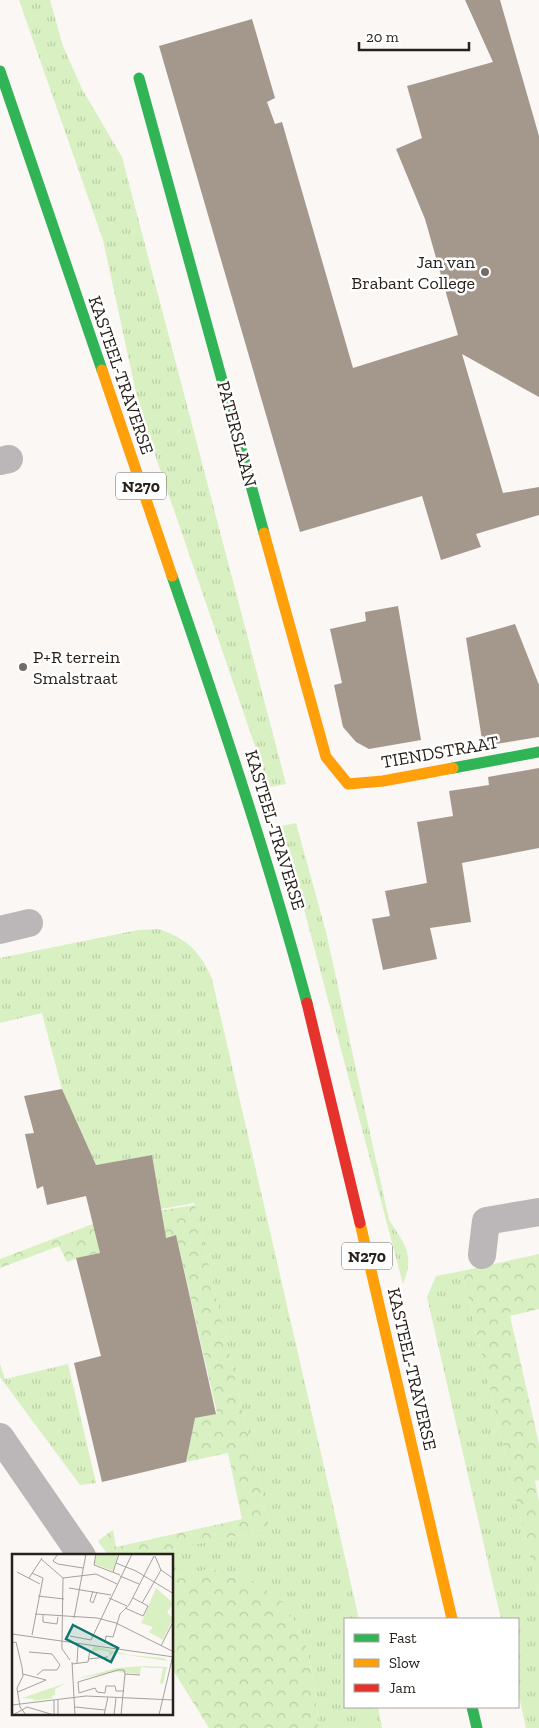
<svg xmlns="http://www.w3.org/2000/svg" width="539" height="1728" font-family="'Zilla Slab',serif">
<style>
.grass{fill:url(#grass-tufts)}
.forest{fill:url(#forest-crowns)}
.building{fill:#a4988d}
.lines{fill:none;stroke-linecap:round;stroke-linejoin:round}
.street{stroke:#bbb6b7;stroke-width:28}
.fast{stroke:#30b455;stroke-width:11}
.slow{stroke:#ff9f0a;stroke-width:11}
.jam{stroke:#e5322d;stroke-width:11}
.poi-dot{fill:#726b67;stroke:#fff;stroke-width:2}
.labels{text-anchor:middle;stroke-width:5;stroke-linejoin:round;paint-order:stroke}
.shield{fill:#fff;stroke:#68635f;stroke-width:1}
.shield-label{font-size:16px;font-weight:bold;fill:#28201a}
.poi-label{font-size:18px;fill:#28201a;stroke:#fff;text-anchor:end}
.street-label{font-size:18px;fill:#28201a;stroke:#fff}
.inset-road{fill:none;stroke:#a6a19d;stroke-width:1}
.view{fill:#0f766e;fill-opacity:0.15;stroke:#0f766e;stroke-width:2.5}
.inset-edge{fill:none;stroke:#28201a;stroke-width:2.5}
</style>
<defs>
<pattern id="grass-tufts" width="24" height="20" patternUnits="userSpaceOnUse" patternTransform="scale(1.25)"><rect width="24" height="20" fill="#d8f0c2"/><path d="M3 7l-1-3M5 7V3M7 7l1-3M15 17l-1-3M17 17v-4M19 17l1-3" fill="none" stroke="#b9cea6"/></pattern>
<pattern id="forest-crowns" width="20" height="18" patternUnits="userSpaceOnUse" patternTransform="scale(1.25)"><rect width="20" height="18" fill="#d8f0c2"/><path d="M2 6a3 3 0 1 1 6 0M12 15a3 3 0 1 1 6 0" fill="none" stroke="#b9cea6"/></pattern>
</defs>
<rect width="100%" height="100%" fill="#faf7f5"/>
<path class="grass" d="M 19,0 L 50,0 L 63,46 L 82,89 L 122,157 L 286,784 L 269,787 L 140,411 L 103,240 Z
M 296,823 L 326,932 L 389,1220 C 405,1245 415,1254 403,1284 L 282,826 Z
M 159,929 C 186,938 201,952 212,979 L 359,1619 L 345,1619 L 345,1707 L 378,1707 L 382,1728 L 319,1728 L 314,1682 L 304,1638 L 283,1602 L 242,1573 L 209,1569 L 173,1577 L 172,1556 L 143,1555 L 270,1529 L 195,1205 L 194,1203 L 161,1209 L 152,1155 L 96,1165 L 62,1089 L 42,1013 L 0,1023 L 0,958 L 138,930 Z
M 462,1271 L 539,1595 L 539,1728 L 526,1728 L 518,1692 L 518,1619 L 501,1619 L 427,1297 L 436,1276 Z
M 0,1364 L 5,1379 L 68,1364 L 96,1483 L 80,1485 L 0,1377 Z"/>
<path class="forest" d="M 195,1205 L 270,1529 L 143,1555 L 108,1555 L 98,1541 L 113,1530 L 116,1547 L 242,1519 L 228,1453 L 186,1462 L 175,1423 L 217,1413 L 176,1235 L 78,1258 L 67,1262 L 59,1246 L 0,1268 L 0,1259 L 106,1219 Z
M 539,1254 L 539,1309 L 510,1316 L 539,1444 L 539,1480 L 535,1481 L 539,1502 L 539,1595 L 462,1271 Z
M 209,1569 L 242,1573 L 283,1602 L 304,1638 L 314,1682 L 319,1728 L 209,1728 L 173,1670 L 173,1577 Z"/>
<path class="building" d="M 465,0 L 500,0 L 539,136 L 539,397 L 462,354 L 503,493 L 539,487 L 539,515 L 476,534 L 481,547 L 441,560 L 422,496 L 300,532 L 159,46 L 252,19 L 275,98 L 267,102 L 275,124 L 282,122 L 353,368 L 458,335 L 425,219 L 396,149 L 422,138 L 407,86 L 493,62 Z
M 398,606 L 421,740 L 369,749 L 356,742 L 343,727 L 334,685 L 342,683 L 330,629 L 366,621 L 365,612 Z
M 515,624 L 539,685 L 539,737 L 483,746 L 466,638 Z
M 539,768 L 539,848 L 462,863 L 471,922 L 430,928 L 437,959 L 383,970 L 372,919 L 390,916 L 385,891 L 427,883 L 417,822 L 453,816 L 449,791 L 489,785 L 488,777 Z
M 62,1089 L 96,1165 L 152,1155 L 166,1238 L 176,1235 L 216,1414 L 195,1418 L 186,1462 L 102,1482 L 74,1363 L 101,1356 L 76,1258 L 100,1253 L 86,1196 L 47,1205 L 43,1186 L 37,1189 L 25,1134 L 34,1133 L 24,1096 Z"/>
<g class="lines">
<path class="street" d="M 0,461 L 9,459
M 0,930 L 29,923
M 482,1255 L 486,1221 L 539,1212
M 0,1437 L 82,1556"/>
<path class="fast" d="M 0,71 L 102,370
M 139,78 L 264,533
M 172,576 C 221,718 268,858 307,1003
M 453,768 L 539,752
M 472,1707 L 477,1728"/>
<path class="slow" d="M 102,370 L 172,576
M 264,533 L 326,757 L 348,784 L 383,781 L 453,768
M 360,1223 L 452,1619"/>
<path class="jam" d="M 307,1003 L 360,1223"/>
</g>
<g class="poi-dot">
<circle cx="485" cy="272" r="5"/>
<circle cx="23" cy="667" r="5"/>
</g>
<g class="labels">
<g class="shield">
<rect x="116" y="472.5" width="50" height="27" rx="4"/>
<rect x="342" y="1242.5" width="50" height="27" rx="4"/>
</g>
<g class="shield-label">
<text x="141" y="492">N270</text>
<text x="367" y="1262">N270</text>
</g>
<g class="poi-label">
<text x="475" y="268">Jan van<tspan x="475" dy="21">Brabant College</tspan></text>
<text x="33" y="663" text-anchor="start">P+R terrein<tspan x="33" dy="21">Smalstraat</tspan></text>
</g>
<g class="street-label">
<text transform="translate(121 375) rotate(71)" y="6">KASTEEL-TRAVERSE</text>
<text transform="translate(237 434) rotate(75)" y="6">PATERSLAAN</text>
<text transform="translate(440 752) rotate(-10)" y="6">TIENDSTRAAT</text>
<text transform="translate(275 830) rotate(73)" y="6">KASTEEL-TRAVERSE</text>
<text transform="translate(412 1369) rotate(77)" y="6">KASTEEL-TRAVERSE</text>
</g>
</g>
<g transform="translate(12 1554)">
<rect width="161" height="161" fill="#faf7f5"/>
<path d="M 82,92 L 117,101 L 152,104 L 156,107 L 101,99 L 97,103 L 97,98 L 88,96 L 79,98 ZM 133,112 L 155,113 L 151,130 L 148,129 L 151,114 L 138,114 L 129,113 L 128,120 L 106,118 L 113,116 L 64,125 L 105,114 ZM 54,129 L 43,135 L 43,141 L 39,142 L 42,144 L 20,147 L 23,145 L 10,144 Z" fill="#d8f0c2"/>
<path d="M 144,34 L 161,49 L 155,59 L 161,64 L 151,86 L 137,78 L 141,73 L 129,69 Z" fill="#d8f0c2"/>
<path d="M 85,0 L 106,0 L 101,17 L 82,10 Z" fill="#d8f0c2"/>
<path class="inset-road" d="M 46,0 L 41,7 L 46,10 L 71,14M 84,0 L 82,11 L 108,21M 143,2 L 149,16 L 162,25M 29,5 L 51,24 L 50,87M 104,9 L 124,17 L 162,40M 5,18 L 28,30M 101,18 L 107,0M 108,22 L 127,30M 17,24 L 30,4M 51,24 L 84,20 L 105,30M 57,34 L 99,41M 81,37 L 78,47 L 81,49 L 85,38M 26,42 L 52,45M 97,44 L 115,52M 130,49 L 149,16M 113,54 L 131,62 L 136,52 L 121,44M 23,60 L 85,64 L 104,69 L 162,98M 31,61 L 31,68 L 45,70 L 46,63M 62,64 L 74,0M 0,80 L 162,103M 20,81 L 31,24 L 20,19M 58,82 L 79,86 L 120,0M 50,87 L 50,95 L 58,106M 0,89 L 4,88 L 10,113 L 11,122 L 5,134 L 8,153 L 14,161M 93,89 L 94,82 L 101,83 L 108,60 L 117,51 L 142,2M 149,92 L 162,66M 17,98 L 40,100 L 48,111M 76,105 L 96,103M 60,108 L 63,161M 65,109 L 66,91M 60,110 L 76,108 L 78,96M 113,120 L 128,121M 25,121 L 31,116 L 45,116 L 48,111M 112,137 L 104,137 L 103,132 L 94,132 L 93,139 L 85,138 L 83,134 L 67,139 L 66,128 L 106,116 L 112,116 L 113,120M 6,138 L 34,126 L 11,120M 46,146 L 46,161M 0,151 L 74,142 L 162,146M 63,153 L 93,156M 1,161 L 15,153 L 42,161M 42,161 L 42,146M 92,161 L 96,143M 102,161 L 104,144M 109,161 L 113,120M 147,161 L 162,97"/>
<path class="view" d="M 61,71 L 106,94 L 99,108 L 54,85 Z"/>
<rect width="161" height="161" class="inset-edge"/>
</g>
<rect x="344" y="1618" width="175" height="90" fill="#ffffff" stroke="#a9a6a3"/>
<rect x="354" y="1634" width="25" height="8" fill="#30b455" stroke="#a9a6a3"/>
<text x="389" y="1643" font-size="15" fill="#28201a">Fast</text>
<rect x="354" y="1659" width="25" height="8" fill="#ff9f0a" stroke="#a9a6a3"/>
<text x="389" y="1668" font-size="15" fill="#28201a">Slow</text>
<rect x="354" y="1684" width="25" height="8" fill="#e5322d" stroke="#a9a6a3"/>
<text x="389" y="1693" font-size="15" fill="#28201a">Jam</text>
<path d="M359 42v8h110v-8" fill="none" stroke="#28201a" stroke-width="2.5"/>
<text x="366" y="42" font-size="15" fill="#28201a" stroke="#ffffff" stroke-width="4" paint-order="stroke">20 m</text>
</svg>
